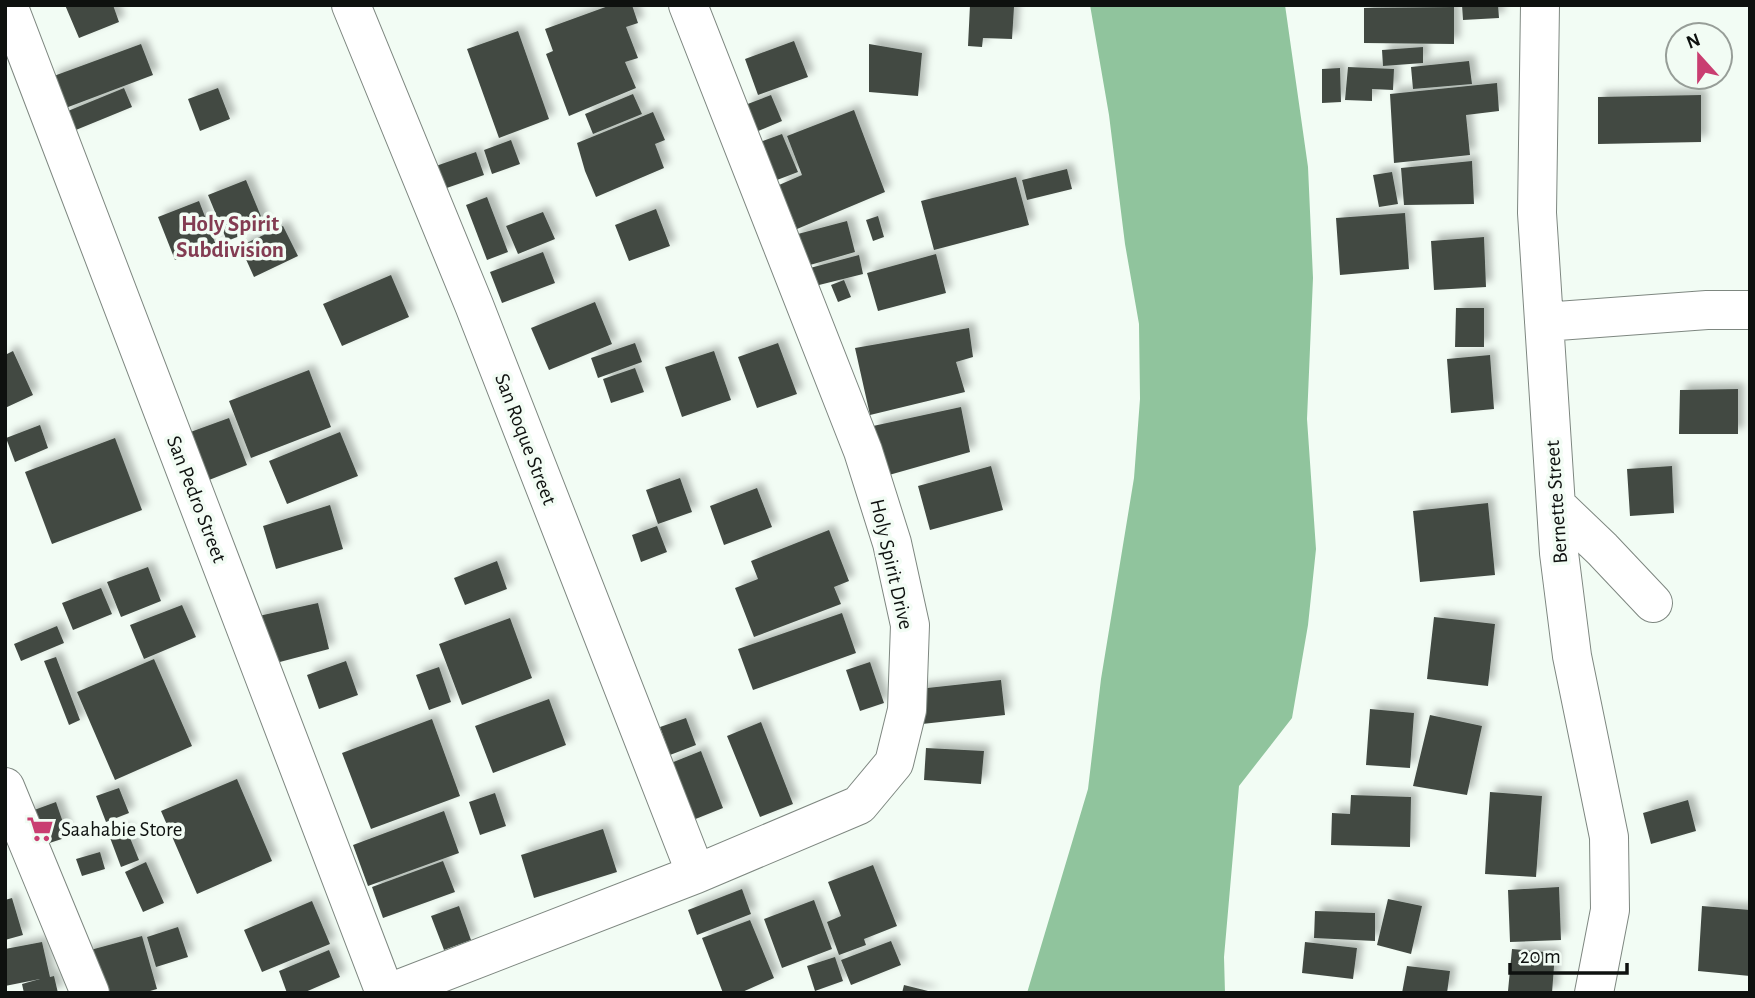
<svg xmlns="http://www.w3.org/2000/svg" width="1755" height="998" font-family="'Alegreya Sans',sans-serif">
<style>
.water{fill:#90c49d}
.building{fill:#424a43;filter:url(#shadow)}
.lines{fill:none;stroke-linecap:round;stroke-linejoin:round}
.minor-casing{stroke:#7e8780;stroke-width:40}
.minor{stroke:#fff;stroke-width:38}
.labels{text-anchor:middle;stroke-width:7;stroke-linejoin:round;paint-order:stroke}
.street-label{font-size:21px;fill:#0e110f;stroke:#f2fcf4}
.poi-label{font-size:21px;fill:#0e110f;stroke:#f2fcf4;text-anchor:start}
.neighbourhood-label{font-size:23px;font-weight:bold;fill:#833c52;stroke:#f2fcf4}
</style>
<defs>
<filter id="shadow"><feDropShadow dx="6" dy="-6" stdDeviation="3.5" flood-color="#0004"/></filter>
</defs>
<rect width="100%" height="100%" fill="#f2fcf4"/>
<path class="water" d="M 1090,5 L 1285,5 L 1308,167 L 1313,278 L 1307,419 L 1316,549 L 1308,625 L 1292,718 L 1239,786 L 1224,957 L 1225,993 L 1027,993 L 1088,789 L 1101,679 L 1134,478 L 1140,399 L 1139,324 L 1125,244 L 1109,115 Z"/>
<path class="building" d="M 65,5 L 113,5 L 119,22 L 79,38 Z
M 611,5 L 632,5 L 638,23 L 626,27 L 638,58 L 625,62 L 636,88 L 569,116 L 546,54 L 553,51 L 545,29 Z
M 970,5 L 1014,7 L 1012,39 L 983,38 L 982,47 L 968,46 Z
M 1462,5 L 1498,5 L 1499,18 L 1463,20 Z
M 1454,7 L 1454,44 L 1364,43 L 1364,8 Z
M 518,31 L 549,119 L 499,138 L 467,49 Z
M 794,41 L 808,77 L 758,95 L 745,59 Z
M 141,44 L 153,75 L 63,109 L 51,77 Z
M 869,44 L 922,53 L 918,96 L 869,92 Z
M 1423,47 L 1423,63 L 1383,66 L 1382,50 Z
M 1469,61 L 1472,84 L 1413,89 L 1411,67 Z
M 1348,67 L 1394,69 L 1393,90 L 1372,89 L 1372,101 L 1345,100 Z
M 1340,68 L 1341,102 L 1322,103 L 1322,69 Z
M 1497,83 L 1499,111 L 1466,115 L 1470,155 L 1394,163 L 1390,94 Z
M 124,88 L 132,107 L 71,132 L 63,113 Z
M 218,88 L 230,119 L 200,131 L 188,99 Z
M 633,94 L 642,114 L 593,134 L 585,114 Z
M 771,95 L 782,121 L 756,132 L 745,105 Z
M 1701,95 L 1701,142 L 1598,144 L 1598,97 Z
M 854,110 L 885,192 L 797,229 L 779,185 L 802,175 L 787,136 Z
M 653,112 L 665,140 L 655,144 L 664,168 L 596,197 L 585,171 L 577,143 Z
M 782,134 L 798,172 L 777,180 L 760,142 Z
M 511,140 L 520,164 L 492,174 L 484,150 Z
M 476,152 L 484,175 L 441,190 L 433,167 Z
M 1472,161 L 1474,204 L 1404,205 L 1401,168 Z
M 1067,169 L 1072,189 L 1027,200 L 1022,180 Z
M 1392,172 L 1398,204 L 1379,207 L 1373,175 Z
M 1016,177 L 1029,225 L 934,250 L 921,201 Z
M 246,180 L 265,226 L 227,241 L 208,195 Z
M 487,197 L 508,252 L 487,260 L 466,205 Z
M 199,201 L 216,245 L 175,260 L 158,217 Z
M 656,209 L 670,246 L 629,261 L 615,225 Z
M 543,212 L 555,239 L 518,254 L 506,226 Z
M 1405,213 L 1409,269 L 1340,275 L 1336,218 Z
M 878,216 L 884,237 L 873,241 L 866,220 Z
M 847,221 L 855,252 L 803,267 L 794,235 Z
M 283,226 L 298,256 L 254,277 L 240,246 Z
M 1484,237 L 1486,287 L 1434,290 L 1431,241 Z
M 543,252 L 555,283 L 502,303 L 490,272 Z
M 936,254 L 946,293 L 878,311 L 867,273 Z
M 859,255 L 863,274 L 815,286 L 810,268 Z
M 391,275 L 409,317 L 342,346 L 323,304 Z
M 844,280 L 851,297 L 838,302 L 831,285 Z
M 595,302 L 612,344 L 549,370 L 531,328 Z
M 1456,308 L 1484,308 L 1484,347 L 1455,347 Z
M 969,328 L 973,357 L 956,362 L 965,392 L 870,415 L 855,348 Z
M 635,343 L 642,362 L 598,378 L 591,358 Z
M 778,343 L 797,394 L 757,408 L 738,357 Z
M 13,351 L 33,395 L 5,408 L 5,355 Z
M 714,351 L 731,400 L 682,417 L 665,367 Z
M 1490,355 L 1494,409 L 1451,413 L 1447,359 Z
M 635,368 L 644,392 L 611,403 L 603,379 Z
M 309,370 L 331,427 L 251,458 L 229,401 Z
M 1738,389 L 1738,434 L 1679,434 L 1680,390 Z
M 961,407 L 970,452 L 889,475 L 873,426 Z
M 229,418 L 247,465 L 204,482 L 185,434 Z
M 40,425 L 48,448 L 15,462 L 6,438 Z
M 340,432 L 358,476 L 287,504 L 269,461 Z
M 115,438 L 142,510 L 52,544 L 25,472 Z
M 991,466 L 1003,510 L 930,530 L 918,486 Z
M 1672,466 L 1674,513 L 1630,516 L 1627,469 Z
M 680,478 L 692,512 L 658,524 L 646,490 Z
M 757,488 L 772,527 L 724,545 L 710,506 Z
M 1488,503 L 1495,575 L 1420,582 L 1413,511 Z
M 330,505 L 343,549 L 276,569 L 263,526 Z
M 657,526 L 667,552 L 641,562 L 632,535 Z
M 829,530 L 849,581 L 834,587 L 841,604 L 754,637 L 735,588 L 758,579 L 751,561 Z
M 497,561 L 507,589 L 465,605 L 454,578 Z
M 148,567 L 161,601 L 121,617 L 107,582 Z
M 101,588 L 112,614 L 73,630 L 62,603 Z
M 318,603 L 329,649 L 276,663 L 254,617 Z
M 182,605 L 196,637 L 144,659 L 130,625 Z
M 842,613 L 856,653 L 753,690 L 738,649 Z
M 1434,617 L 1495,624 L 1488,686 L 1427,679 Z
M 510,618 L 532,678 L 462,705 L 439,644 Z
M 57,626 L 64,643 L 21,661 L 14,644 Z
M 56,657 L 80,720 L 69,725 L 44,661 Z
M 154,659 L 192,746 L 115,780 L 77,692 Z
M 346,661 L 358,695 L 319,709 L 307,675 Z
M 870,662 L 884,703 L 860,711 L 846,670 Z
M 439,667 L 451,702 L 429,710 L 416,675 Z
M 1001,680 L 1005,715 L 922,724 L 918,689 Z
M 549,699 L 566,745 L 493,773 L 475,726 Z
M 1370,709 L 1414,713 L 1410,768 L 1366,765 Z
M 1430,715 L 1482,726 L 1467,795 L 1413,786 Z
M 686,718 L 696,745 L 670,755 L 660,727 Z
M 432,719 L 460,796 L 371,829 L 342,753 Z
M 761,722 L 793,804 L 760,817 L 727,736 Z
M 926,748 L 984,751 L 981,784 L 924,780 Z
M 701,751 L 723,808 L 688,822 L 666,765 Z
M 237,779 L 272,861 L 197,894 L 161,811 Z
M 119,788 L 129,813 L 106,822 L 96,796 Z
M 1490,792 L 1542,796 L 1536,877 L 1485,874 Z
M 495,793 L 506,826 L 480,835 L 469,802 Z
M 1351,795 L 1411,797 L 1410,847 L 1331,845 L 1332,813 L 1350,814 Z
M 1688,800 L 1696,831 L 1651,844 L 1643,813 Z
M 56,802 L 68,837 L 37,847 L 26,813 Z
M 444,811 L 459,853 L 368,886 L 353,845 Z
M 126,828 L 139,860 L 121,867 L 109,835 Z
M 603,829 L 617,872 L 534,898 L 521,855 Z
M 100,852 L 105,869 L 82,876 L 76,859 Z
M 443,861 L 455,892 L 383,918 L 372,887 Z
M 146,862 L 164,903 L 143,912 L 125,872 Z
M 873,865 L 897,926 L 864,939 L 866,945 L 839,955 L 827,922 L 841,916 L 828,882 Z
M 1559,887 L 1561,940 L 1510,942 L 1508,890 Z
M 742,889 L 751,914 L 697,935 L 688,910 Z
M 12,898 L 23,935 L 5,940 L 5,900 Z
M 1388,899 L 1422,906 L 1411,954 L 1377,945 Z
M 814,900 L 832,949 L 782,968 L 764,919 Z
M 312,901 L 330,944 L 262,972 L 244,930 Z
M 459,906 L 471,940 L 444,950 L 431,916 Z
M 1702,906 L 1750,910 L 1750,976 L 1698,971 Z
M 1315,911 L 1375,913 L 1375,941 L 1314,938 Z
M 750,920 L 774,978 L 740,993 L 723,993 L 702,938 Z
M 178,927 L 188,957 L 156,967 L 147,937 Z
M 142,936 L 157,989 L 143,993 L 95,993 L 83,952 Z
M 891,941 L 901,965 L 851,985 L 841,960 Z
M 42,942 L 50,977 L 54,976 L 58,993 L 24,993 L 22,984 L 40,979 L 5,986 L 5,949 Z
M 1305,942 L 1357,948 L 1353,979 L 1302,973 Z
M 1512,949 L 1555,953 L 1552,993 L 1508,991 Z
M 329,950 L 340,977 L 303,993 L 287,993 L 279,971 Z
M 835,957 L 843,981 L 815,991 L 807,966 Z
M 1407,966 L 1450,971 L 1447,993 L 1402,993 Z
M 904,985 L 932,992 L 932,993 L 902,993 Z"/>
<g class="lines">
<g class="minor-casing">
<path id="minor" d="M 8,5 L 385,993
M 351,5 L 474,305 L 696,874
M 1540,5 L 1537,213 L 1559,553 L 1572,656 L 1609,837 L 1610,910 L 1594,993
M 1544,322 L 1707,310 L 1750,310
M 1556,505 L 1602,549 L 1653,603
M 5,787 L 90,993
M 389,993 L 696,874 L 859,805 L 894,763 L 907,710 L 910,625 L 892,543 L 863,451 L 688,5"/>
</g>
<use href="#minor" class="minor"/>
</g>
<defs>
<g id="supermarket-bare" transform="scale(2.1)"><path d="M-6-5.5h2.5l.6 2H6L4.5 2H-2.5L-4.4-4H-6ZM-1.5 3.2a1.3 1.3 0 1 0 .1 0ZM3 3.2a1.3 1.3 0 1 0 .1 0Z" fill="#c93e71" stroke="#f2fcf4" stroke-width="2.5" paint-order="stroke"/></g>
</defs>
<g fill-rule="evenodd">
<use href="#supermarket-bare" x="40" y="829"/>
</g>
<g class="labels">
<g class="street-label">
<text transform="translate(526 439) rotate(69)" y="7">San Roque Street</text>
<text transform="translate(197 499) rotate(69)" y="7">San Pedro Street</text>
<text transform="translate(1556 502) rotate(-94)" y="7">Bernette Street</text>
<text transform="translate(892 564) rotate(77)" y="7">Holy Spirit Drive</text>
</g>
<g class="poi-label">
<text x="61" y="836">Saahabie Store</text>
</g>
<g class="neighbourhood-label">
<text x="230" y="231">Holy Spirit<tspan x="230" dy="26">Subdivision</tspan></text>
</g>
</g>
<rect width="1755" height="998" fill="none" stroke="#0e110f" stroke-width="14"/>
<g transform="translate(1699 56) rotate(339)"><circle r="33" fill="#f2fcf4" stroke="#979e98" stroke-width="2"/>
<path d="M0-5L12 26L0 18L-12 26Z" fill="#c93e71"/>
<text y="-10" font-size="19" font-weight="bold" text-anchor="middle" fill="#0e110f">N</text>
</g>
<path d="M1510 963v10h117v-10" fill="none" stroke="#0e110f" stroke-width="3.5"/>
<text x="1520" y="963" font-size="21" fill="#0e110f" stroke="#f2fcf4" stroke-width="5" paint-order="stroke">20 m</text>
</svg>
